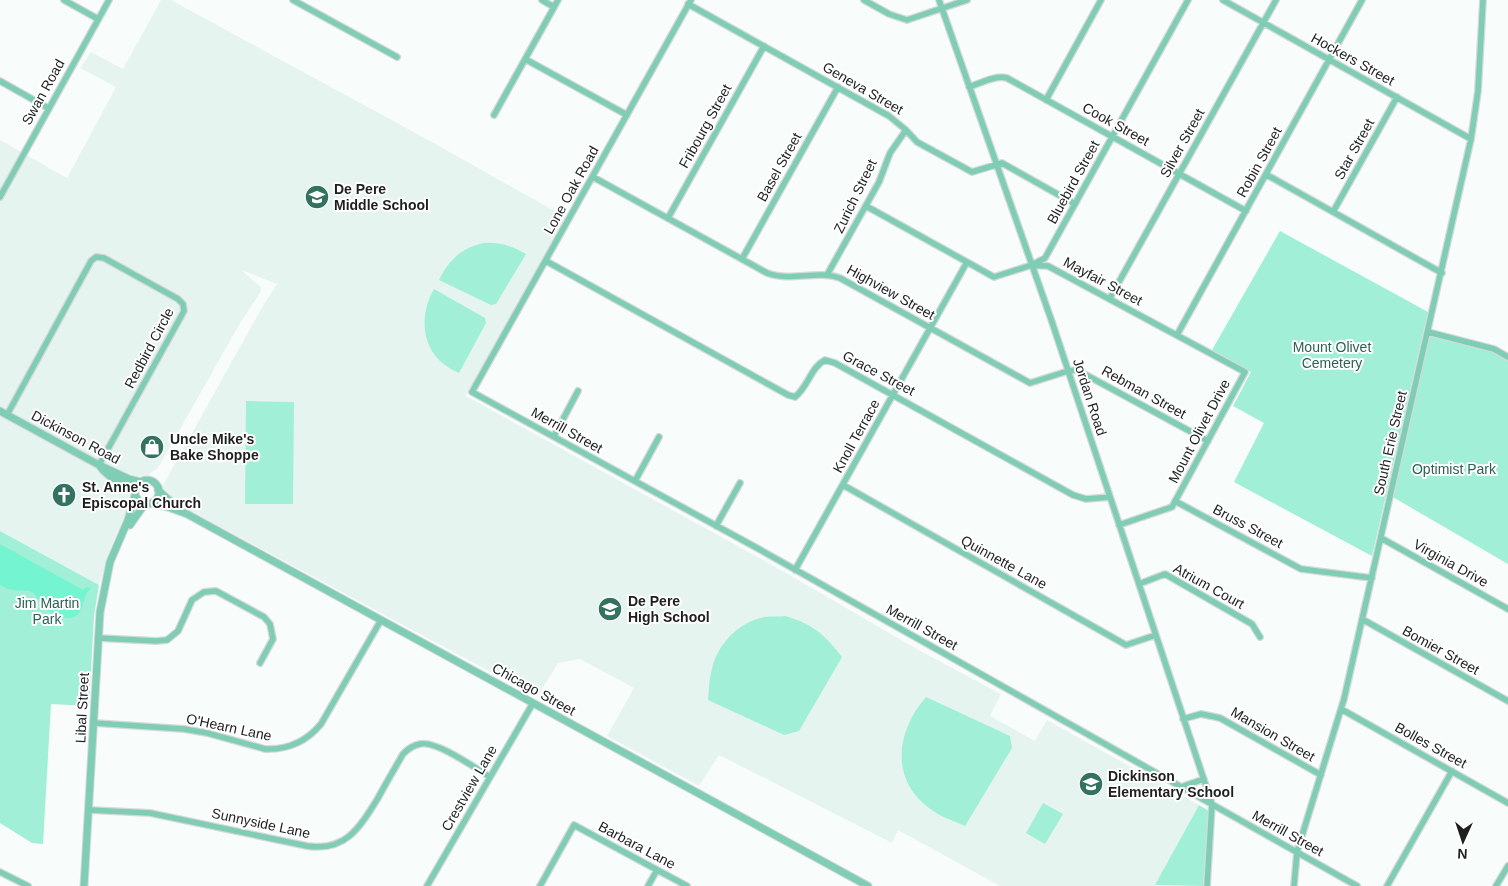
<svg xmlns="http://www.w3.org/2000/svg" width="1508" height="886" font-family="Helvetica,sans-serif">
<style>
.built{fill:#e6f4ef}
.green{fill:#a0efd6}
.water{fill:#74f4d0}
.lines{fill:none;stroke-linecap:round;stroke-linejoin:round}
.minor-casing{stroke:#d5d9d8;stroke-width:8}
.tertiary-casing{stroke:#d5d9d8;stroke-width:9}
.minor{stroke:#80cdb5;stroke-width:5.5}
.tertiary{stroke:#80cdb5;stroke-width:7}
.labels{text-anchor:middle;stroke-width:4;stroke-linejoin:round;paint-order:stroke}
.street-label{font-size:14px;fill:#1e1f1f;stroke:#fff}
.poi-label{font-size:14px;font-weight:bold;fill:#1e1f1f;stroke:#fff;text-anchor:start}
.park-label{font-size:14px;fill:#2d6152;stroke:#fff}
</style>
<rect width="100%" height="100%" fill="#f8fdfb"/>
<path class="built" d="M 161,0 L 171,0 L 432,142 L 565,217 L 466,396 L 781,570 L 915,648 L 1001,694 L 990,716 L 1035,741 L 1047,720 L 1199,805 L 1155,886 L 1000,886 L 898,830 L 892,843 L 719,755 L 699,786 L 607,736 L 634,688 L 580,659 L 558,663 L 537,697 L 171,500 L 163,493 L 163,485 L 264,304 L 277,284 L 241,270 L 261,287 L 260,293 L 239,325 L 158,468 L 148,475 L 139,476 L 131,489 L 129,507 L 112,544 L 99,585 L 0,531 L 0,140 L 67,178 L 116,87 L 80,68 L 91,52 L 123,69 Z"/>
<path class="green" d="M 1280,231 L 1428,312 L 1372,556 L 1234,482 L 1264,423 L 1233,406 L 1251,372 L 1212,350 Z
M 484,243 C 500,242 512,246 526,254 L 496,304 L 491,305 L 439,280 C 449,260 461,248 484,243 Z
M 434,289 L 485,318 L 486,323 L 459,373 C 454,371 449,368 445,365 C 420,347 420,313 434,289 Z
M 1428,332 L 1494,349 L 1508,357 L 1508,564 L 1391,496 Z
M 246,401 L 294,402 L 293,504 L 245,504 Z
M 0,531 L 99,585 L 94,616 L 89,706 L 51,704 L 43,844 L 32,843 L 0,823 Z
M 785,616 C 813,624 825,635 842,657 L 799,731 L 784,735 L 708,700 C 709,690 709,679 712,669 C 717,644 740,621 765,617 C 772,616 779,617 785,616 Z
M 926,697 L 1010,736 L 1012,748 L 965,826 C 951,820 936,815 924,804 C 890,774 898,729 926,697 Z
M 1043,803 L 1063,814 L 1045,844 L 1026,833 Z
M 1199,805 L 1209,811 L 1203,886 L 1155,885 Z"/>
<path class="water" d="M 0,544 L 83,590 L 87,587 L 91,588 C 82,596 85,607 77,615 C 68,622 52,615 45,608 C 39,603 37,594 30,591 C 25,590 19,591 14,590 C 9,590 5,587 0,585 Z"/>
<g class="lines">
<g class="minor-casing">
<path id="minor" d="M 64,0 L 98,19
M 293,0 L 397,57
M 542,0 L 554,7
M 691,0 L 472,392 L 757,548 L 1357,886
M 864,0 L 889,14 L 907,20 L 967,0
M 939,0 L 1052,322 L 1212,804 L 1207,886
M 1223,0 L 1471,139
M 688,4 L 889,116 L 906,130 L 917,142 L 972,172 L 1002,163 L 1075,204
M 525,59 L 627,115
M 0,81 L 48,108
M 969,87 C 981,83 995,75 1007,78 L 1246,211
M 1046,100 L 1101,0
M 494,115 L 558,0
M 1267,175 L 1442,273
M 593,177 L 767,273 C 790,282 817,270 840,278 L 1030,383 L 1068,371 L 1077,370 L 1208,441
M 0,197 L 109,0
M 866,206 L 994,277 L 1032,265 L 1048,266 L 1245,372 L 1172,507 L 1119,525
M 1333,212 L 1397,97
M 668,218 L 764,46
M 742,259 L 838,87
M 546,261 L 788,395 L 795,397 C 808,387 811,367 825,360 L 835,363 L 1073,495 L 1086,499 L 1110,497
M 1034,264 L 1045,258 L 1188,0
M 827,275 L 879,182 L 890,153 L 906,130
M 1110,298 L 1276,0
M 1428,332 L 1494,349 L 1508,357
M 1177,335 L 1362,0
M 7,415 L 91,261 L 96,257 L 104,258 L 178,299 L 183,304 L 184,311 L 99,465
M 554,436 L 578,391
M 635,481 L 659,437
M 843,485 L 1126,645 L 1156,635
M 1175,501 L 1301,569 L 1372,578
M 716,526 L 740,483
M 1381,538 L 1508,609
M 795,570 L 967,262
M 1139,584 L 1165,574 L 1252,624 L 1260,637
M 1362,619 L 1508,701
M 98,638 L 156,641 L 167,640 L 178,631 L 192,600 L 204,592 L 216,591 L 264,617 L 270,624 L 273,639 L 260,663
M 1341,709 L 1508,803
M 1183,719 L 1201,714 L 1220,718 L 1321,775
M 94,723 L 184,729 L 207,733 L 265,749 C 288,750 306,742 321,724 L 381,620
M 1181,787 L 1204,779
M 89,810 L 150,813 L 307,846 C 346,852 360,827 378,798 C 386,783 395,768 403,754 C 408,749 413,745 420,744 C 436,740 475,768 490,777
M 0,872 L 28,886
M 427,886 L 533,703
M 540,886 L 574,825 L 687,886
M 648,886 L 657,870
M 1294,886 L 1297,852 L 1344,699 L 1471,139 L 1478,91 L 1483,0
M 1387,886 L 1452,771
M 1496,886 L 1508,866"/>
</g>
<g class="tertiary-casing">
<path id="tertiary" d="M 0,411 L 99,465 L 129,479 L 141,482
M 99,465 C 109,480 122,481 135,492
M135 492a12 12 0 1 1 24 0a12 12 0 1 1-24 0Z
M 158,490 L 178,508
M 151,503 L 168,507 L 187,514 L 868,886
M 130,525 L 142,508 L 147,504
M 84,886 L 100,612 L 110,562 L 128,520 L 135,495"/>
</g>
<use href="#minor" class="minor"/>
<use href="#tertiary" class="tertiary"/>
</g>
<defs>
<g id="school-disc" transform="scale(1.25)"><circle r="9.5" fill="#337260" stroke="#fff"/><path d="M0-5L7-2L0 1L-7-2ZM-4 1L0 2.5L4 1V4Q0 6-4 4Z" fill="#fff"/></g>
<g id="shop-disc" transform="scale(1.25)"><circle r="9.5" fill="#337260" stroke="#fff"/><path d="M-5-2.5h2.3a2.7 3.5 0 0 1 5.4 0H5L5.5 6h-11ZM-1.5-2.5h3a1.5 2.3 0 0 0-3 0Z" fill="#fff"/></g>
<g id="church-disc" transform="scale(1.25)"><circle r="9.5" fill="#337260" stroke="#fff"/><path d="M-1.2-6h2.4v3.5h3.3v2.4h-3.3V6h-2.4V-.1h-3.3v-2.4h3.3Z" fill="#fff"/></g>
</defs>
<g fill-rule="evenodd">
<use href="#school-disc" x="317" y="197"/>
<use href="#shop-disc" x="152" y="447"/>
<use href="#church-disc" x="64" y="495"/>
<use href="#school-disc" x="610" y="609"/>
<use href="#school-disc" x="1091" y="784"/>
</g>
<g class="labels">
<g class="street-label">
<text transform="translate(1353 59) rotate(29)" y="5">Hockers Street</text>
<text transform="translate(863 88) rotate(30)" y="5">Geneva Street</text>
<text transform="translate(43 92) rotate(-61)" y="5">Swan Road</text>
<text transform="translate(1116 124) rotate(29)" y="5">Cook Street</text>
<text transform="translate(705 126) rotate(-61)" y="5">Fribourg Street</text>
<text transform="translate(1182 143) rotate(-61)" y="5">Silver Street</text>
<text transform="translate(1354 149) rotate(-61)" y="5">Star Street</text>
<text transform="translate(1259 162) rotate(-61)" y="5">Robin Street</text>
<text transform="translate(779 167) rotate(-61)" y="5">Basel Street</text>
<text transform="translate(1073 182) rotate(-61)" y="5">Bluebird Street</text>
<text transform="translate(571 190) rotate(-61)" y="5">Lone Oak Road</text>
<text transform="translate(855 196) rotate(-64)" y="5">Zurich Street</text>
<text transform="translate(1103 281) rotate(28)" y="5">Mayfair Street</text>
<text transform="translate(891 292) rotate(29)" y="5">Highview Street</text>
<text transform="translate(149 348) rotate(-62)" y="5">Redbird Circle</text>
<text transform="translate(879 373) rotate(28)" y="5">Grace Street</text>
<text transform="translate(1144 392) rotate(29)" y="5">Rebman Street</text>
<text transform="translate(1090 397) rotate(72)" y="5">Jordan Road</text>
<text transform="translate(567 430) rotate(29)" y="5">Merrill Street</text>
<text transform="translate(1199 431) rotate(-62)" y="5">Mount Olivet Drive</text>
<text transform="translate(856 436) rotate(-61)" y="5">Knoll Terrace</text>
<text transform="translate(76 437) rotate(28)" y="5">Dickinson Road</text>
<text transform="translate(1390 443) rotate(-77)" y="5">South Erie Street</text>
<text transform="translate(1248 526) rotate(28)" y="5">Bruss Street</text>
<text transform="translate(1004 562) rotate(29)" y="5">Quinnette Lane</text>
<text transform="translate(1451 563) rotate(29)" y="5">Virginia Drive</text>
<text transform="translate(1209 586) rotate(29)" y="5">Atrium Court</text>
<text transform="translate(922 627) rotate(29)" y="5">Merrill Street</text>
<text transform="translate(1441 650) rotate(29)" y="5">Bomier Street</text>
<text transform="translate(534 689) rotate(29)" y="5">Chicago Street</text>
<text transform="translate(82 708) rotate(-87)" y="5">Libal Street</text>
<text transform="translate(229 727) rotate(12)" y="5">O'Hearn Lane</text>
<text transform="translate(1273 734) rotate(30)" y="5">Mansion Street</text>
<text transform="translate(1431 745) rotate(29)" y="5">Bolles Street</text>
<text transform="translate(469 788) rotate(-60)" y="5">Crestview Lane</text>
<text transform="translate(261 823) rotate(12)" y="5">Sunnyside Lane</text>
<text transform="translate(1288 833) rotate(29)" y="5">Merrill Street</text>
<text transform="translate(637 845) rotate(28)" y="5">Barbara Lane</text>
</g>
<g class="poi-label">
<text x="334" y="194">De Pere<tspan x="334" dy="16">Middle School</tspan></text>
<text x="170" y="444">Uncle Mike's<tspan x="170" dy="16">Bake Shoppe</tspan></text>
<text x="82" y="492">St. Anne's<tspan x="82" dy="16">Episcopal Church</tspan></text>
<text x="628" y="606">De Pere<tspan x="628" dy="16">High School</tspan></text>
<text x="1108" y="781">Dickinson<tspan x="1108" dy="16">Elementary School</tspan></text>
</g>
<g class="park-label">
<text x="1332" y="352">Mount Olivet<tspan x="1332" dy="16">Cemetery</tspan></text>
<text x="1454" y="474">Optimist Park</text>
<text x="47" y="608">Jim Martin<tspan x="47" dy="16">Park</tspan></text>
</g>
</g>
<g transform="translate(1463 841) rotate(183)" stroke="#ffffff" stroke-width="4" paint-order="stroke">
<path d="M0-4L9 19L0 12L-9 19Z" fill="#1e1f1f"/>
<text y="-8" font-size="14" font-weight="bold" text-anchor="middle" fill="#1e1f1f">N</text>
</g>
</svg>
